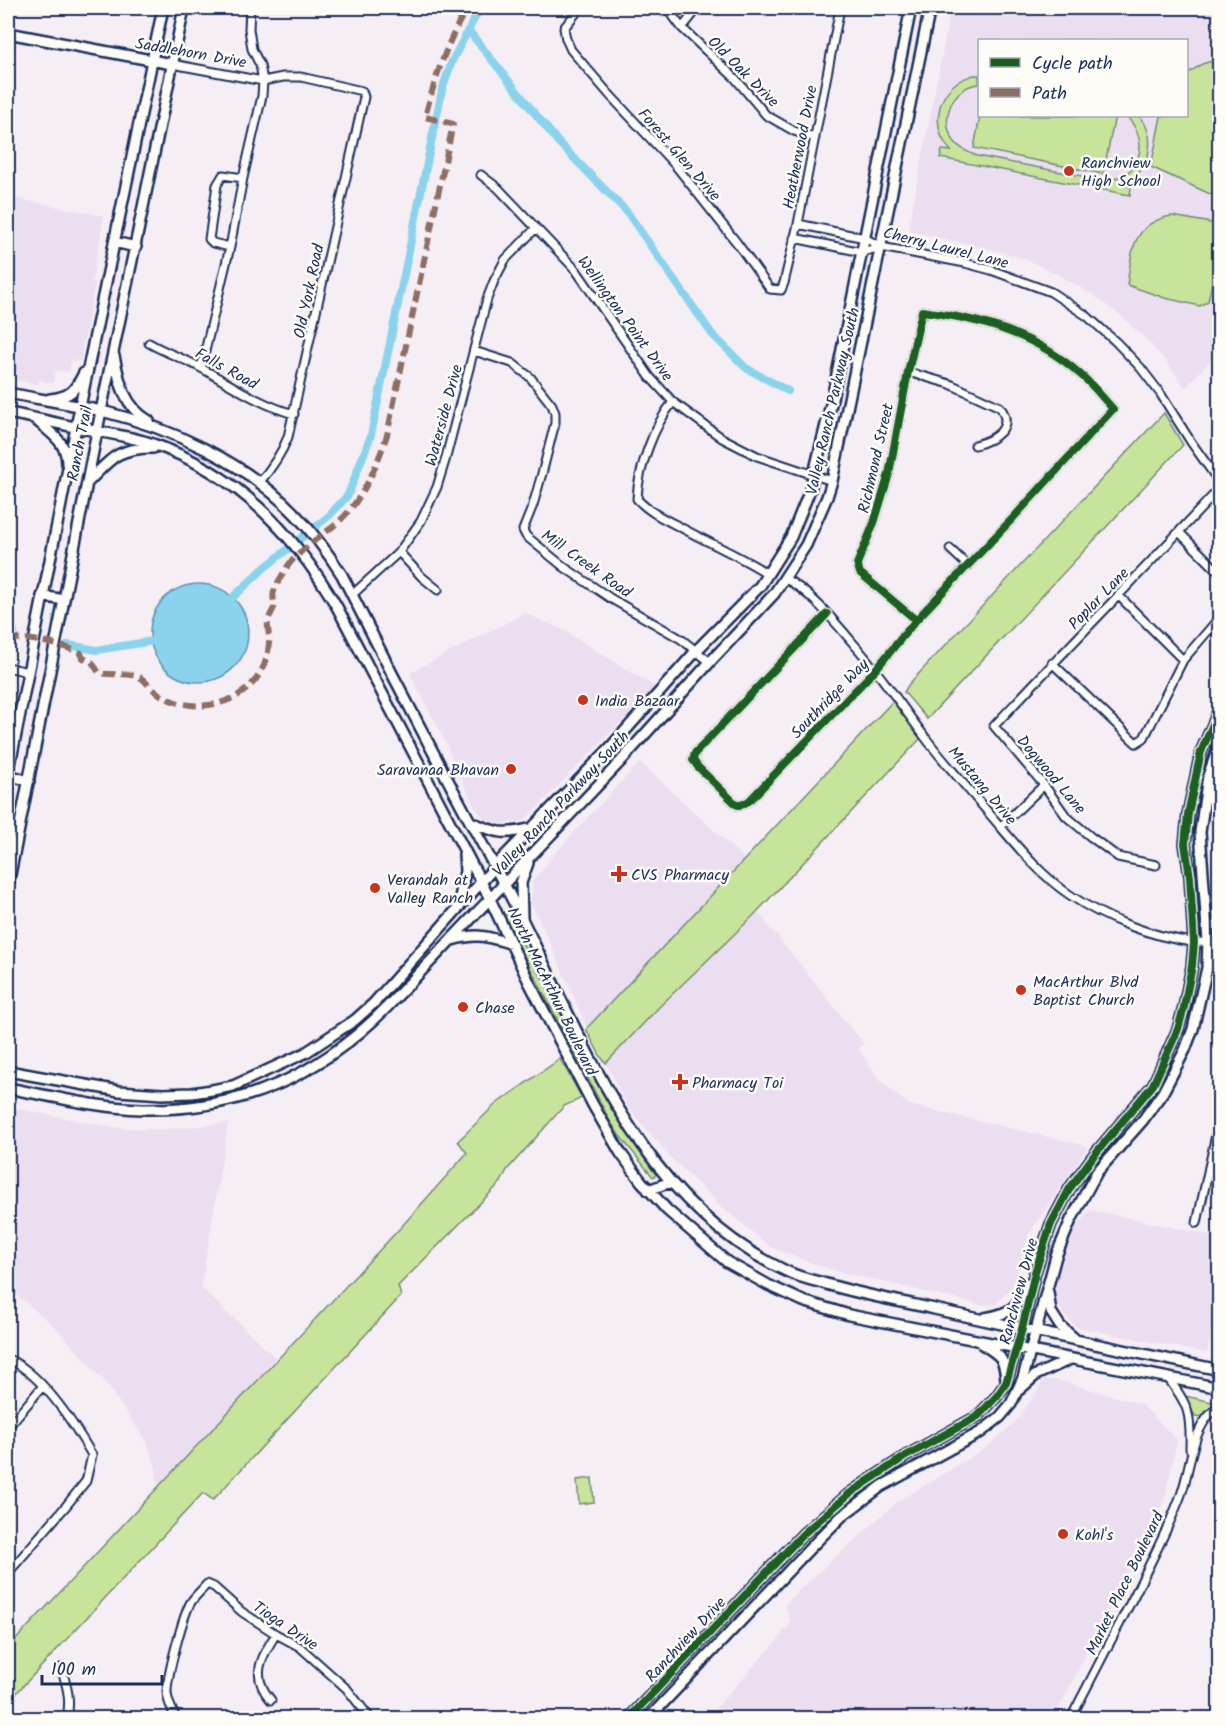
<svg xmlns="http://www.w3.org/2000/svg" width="1227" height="1726" font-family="Kalam,sans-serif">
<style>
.built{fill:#ebdef0;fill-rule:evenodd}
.green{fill:#c8e49b;stroke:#728a7c;stroke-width:1.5}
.water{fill:#8bd3ec;stroke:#5e91b3;stroke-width:1.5}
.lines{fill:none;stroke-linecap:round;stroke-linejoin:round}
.canal{stroke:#8bd3ec;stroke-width:8}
.street-casing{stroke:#1b2f5e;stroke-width:11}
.secondary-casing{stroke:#1b2f5e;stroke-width:14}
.street{stroke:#fdfcf7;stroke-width:7}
.secondary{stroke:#fdfcf7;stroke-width:9}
.quiet{stroke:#8d6e63;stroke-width:6;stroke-dasharray:12 6;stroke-linecap:butt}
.cycleway-casing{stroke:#fdfcf7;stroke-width:11}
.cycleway{stroke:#1b5e20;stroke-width:8}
.poi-dot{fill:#c8321e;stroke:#fdfcf7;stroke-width:2}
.labels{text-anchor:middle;stroke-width:5;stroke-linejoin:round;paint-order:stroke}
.street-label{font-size:16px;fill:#1b2f5e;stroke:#fdfcf7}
.poi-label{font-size:16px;fill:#1b2f5e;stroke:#fdfcf7;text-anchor:start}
</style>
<rect width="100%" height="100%" fill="#f5eef4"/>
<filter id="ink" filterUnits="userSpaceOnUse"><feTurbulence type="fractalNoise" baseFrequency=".0167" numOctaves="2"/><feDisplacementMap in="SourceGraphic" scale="12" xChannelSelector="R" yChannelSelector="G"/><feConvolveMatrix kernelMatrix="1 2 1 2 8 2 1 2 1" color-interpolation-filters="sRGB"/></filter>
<g filter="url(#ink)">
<path class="built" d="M 951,8 L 1219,8 L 1219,351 L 1185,388 L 1169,365 L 1150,343 L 1122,317 L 1092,294 L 1060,276 L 1025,259 L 991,249 L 912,232 L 909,226 ZM 980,40 L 1186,40 L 1186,116 L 980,116 Z
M 8,197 L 104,216 L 92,281 L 95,282 L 80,361 L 71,360 L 69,372 L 55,370 L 53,383 L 39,380 L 38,384 L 8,379 Z
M 525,613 L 563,630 L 655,687 L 524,821 L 501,824 L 485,820 L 474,806 L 442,735 L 410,673 Z
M 640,762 L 745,859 L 587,1028 L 550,942 L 531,903 L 533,880 L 566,841 Z
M 757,911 L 863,1043 L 858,1048 L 879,1080 L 909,1105 L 1088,1146 L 1028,1235 L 1014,1285 L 996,1304 L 981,1305 L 829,1269 L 772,1248 L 724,1209 L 671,1158 L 627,1106 L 606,1063 L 661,1005 Z
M 8,1107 L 111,1127 L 140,1129 L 170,1129 L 228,1123 L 201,1288 L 278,1360 L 158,1486 L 156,1468 L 147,1442 L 107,1385 L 84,1358 L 52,1324 L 8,1288 Z
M 1090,1210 L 1219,1237 L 1219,1296 L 1207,1353 L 1077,1327 L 1064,1315 L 1055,1298 L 1056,1281 L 1071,1234 Z
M 1044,1380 L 1058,1380 L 1141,1404 L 1177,1440 L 1164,1501 L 1054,1718 L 707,1718 L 776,1642 L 791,1622 L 785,1605 L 800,1589 L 897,1502 L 989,1446 L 1020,1417 Z"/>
<path class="green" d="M 1219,59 L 1220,59 L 1219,198 L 1151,167 L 1161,116 L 1186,116 L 1187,74 L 1202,64 Z
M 974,75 L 979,75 L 979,84 C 953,86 938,119 954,141 C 960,149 968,152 977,156 L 1103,180 C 1140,180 1152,141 1126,116 L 1139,116 C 1159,137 1149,173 1123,185 L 1131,187 L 1130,195 L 940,158 L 942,150 L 951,151 C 932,131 935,100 956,83 C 961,79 968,77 974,75 Z
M 980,116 L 1115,116 L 1103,174 L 974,148 Z
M 1172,216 L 1217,224 L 1216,265 L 1208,301 L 1200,306 L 1165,298 L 1127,285 C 1131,262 1130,238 1150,224 C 1158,219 1163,217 1172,216 Z
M 1164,413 L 1183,445 L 927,719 L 904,692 L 909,684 Z
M 893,701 L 921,738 L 752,917 L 661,1005 L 606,1063 L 601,1057 L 587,1031 L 587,1028 Z
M 507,913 L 537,971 L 555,995 L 623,1127 L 656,1175 L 653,1177 L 619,1135 L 610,1121 L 503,915 Z
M 560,1059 L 582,1098 L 564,1106 L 507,1170 L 501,1182 L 398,1286 L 401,1296 L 213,1500 L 203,1493 L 8,1702 L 8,1648 L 402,1226 L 467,1153 L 458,1141 L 496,1104 Z
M 1185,1396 L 1217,1403 L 1217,1404 L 1206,1411 L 1202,1417 L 1195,1416 Z
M 592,1478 L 594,1502 L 579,1504 L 577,1480 Z"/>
<path class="water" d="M150 633a49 49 0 1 1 98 0a49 49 0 1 1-98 0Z"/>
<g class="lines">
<path class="canal" d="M 468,30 L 558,142 L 627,212 L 712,334 L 746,368 L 788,391
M 226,604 L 263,569 L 330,515 L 348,495 L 371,435 L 442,90 L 452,61 L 480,8
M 8,629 L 14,632
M 68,645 L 97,650 L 159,640"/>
<g class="street-casing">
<path id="street" d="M 580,8 L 564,28 L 566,39 L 571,50 L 608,93 L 676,166 L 737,243 L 770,289 L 781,290 L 784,283 L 798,224 L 840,8
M 667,8 L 682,28 L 735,78 L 766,115 L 794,131 L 815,138
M 682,28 L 698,8
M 172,64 L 263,81 L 283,77 L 301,77 L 362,91 L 364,97 L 288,437 C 281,455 271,469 259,483
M 481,175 L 498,188 L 576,270 L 650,377 L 673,402 L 722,438 L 757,456 L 832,481
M 798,224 L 865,238 L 881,247 L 965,263 L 991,270 L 1051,292 L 1087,316 L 1116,342 L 1140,367 L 1160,393 L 1191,442 L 1220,483
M 794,238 L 862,252 L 881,247
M 230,247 L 213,243 L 209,239 L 217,185 L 223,175 L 243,178
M 149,343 C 166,353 185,359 203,369 C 233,386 261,405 294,414
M 474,351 L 512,363 L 530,377 L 552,405 L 555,413 L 555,423 L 543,470 L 533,505 L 523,530 L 526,536 L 564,567 L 610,598 L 681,639 L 710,662
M 201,368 L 230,247 L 243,178 L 262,96 L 263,81 L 260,65 L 252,49 L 249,29 L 250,8
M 908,372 L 950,384 L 1000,407 C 1015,428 994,440 975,445
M 673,402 C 654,425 638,469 637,499 C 649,512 664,519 680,527 C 709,543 740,556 768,574
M 1179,532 L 1220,573
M 950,549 L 968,566
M 399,552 L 422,577 L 438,590
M 784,578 C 813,593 838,626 859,650 C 884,679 905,711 928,741 C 948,767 971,792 993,818 C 1016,845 1040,875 1070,895 C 1105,919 1150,936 1192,942 C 1201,943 1211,941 1220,941
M 352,595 L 399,552 L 421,521 L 437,487 L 445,461 L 487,299 L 494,281 L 505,260 L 536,228
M 1119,596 L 1183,660
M 827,614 L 695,753 L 693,760 L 698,767 L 737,805 L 741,805 L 749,801 L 876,669 L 916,620 L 1013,518 L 1113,409 C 1102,397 1093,385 1081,375 C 1036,334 981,319 922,311 L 908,372 L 889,474 L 874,523 L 857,564 L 860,573 L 916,620
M 1052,663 L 1136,743 L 1144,738 L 1183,660 L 1220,617
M 8,667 L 27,672
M 1000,827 L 1044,785
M 1156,865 L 1118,857 L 1091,837 L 1066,816 L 1044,785 L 994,726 C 1069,646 1146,568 1220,488
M 1197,1223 L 1220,1116
M 8,1359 C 41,1373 74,1424 92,1455 L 86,1481 L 66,1506 L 8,1573
M 1167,1377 C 1189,1405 1191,1414 1190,1449
M 8,1427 L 42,1387
M 61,1668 C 67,1685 71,1700 67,1718
M 271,1700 C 250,1677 261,1657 276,1634
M 176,1718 C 172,1710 167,1701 167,1692 C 167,1676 183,1615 191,1602 C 196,1595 202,1590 207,1584 L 214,1587 L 242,1612 L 276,1634 L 300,1647 L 347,1689 L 370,1718
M 1071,1718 C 1093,1676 1114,1634 1136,1592 C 1152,1559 1170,1526 1182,1492 C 1192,1462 1191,1425 1220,1406"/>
</g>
<g class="secondary-casing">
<path id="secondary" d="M 8,33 L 172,64
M 114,242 L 136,247
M 114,356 C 119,381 124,407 149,421
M 8,393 C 39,399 71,404 102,411 C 171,428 245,462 294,513 C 313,532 328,553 342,575 C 394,679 448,782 504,884 C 579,1023 631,1199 786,1271 C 798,1277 811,1280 823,1283 C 858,1294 894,1300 930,1308 C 1026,1330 1123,1350 1220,1370
M 50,399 C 70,397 75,391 84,373
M 8,413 C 31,417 55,423 79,428 C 102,432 128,436 150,443 C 234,471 294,532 337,607 L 490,899 L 529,982 L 593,1105 L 620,1152 L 641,1181 L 667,1210 L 727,1262 L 768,1285 L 803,1301 L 849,1315 L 1220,1388
M 35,419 C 50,433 67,441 67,464
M 87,483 C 111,459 116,448 153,448
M 42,596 L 64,600
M 8,775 L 80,407 L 163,8
M 8,775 L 29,781
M 471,822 C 498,834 504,835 533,828
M 8,885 L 101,411 L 184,8
M 460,906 L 460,898 L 465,871 L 464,854
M 522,917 L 521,883 L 528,863
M 452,940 C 478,933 487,936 512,944
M 8,1071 L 119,1091 L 162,1094 L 192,1093 L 212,1090 L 233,1086 L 305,1053 L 355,1020 L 374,1003 L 500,861 L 609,749 L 696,651 L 760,586 L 791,537 L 810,490 L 831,404 L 911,8
M 8,1088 C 50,1096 99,1108 142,1109 C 241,1111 318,1077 387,1007 L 621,761 L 710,662 L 774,594 L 806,545 L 827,497 L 832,481 L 930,8
M 648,1190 L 671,1182
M 1048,1292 L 1051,1312 L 1060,1326 L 1076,1340
M 985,1318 C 1014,1313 1017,1306 1030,1282
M 982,1344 C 1000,1355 1004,1357 1006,1379
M 1019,1390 L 1036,1375 L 1071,1359
M 629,1718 L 803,1534 L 849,1494 L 868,1481 L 906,1456 L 978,1416 L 997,1396 L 1006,1383 L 1022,1329 L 1035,1272 L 1051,1224 L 1070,1188 L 1095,1154 L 1153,1085 L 1178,1029 L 1184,1007 L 1192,966 L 1194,943 L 1190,877 L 1185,844 L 1188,814 L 1201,752 L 1220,708
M 649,1718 L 813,1545 L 842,1516 L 882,1486 L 981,1432 L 1000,1417 L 1011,1404 L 1023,1378 L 1056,1256 L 1071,1220 L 1097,1172 L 1143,1120 L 1163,1092 L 1185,1050 L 1193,1029 L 1207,968 L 1208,942 L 1200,832 L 1208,776 L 1220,743"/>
</g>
<use href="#street" class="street"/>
<use href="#secondary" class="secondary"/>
<path class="quiet" d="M 8,640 C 24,635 65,646 81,653 L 83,658 L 92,662 L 99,673 C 112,676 126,672 139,677 C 144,679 146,682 149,686 C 157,693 166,699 176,702 C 220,715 266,691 269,643 C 270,636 267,628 268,621 C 269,617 272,612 274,608 C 275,603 272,596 274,591 C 276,585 286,568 290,563 C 302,549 321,536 335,525 C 362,502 376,468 387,435 L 453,124 L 425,117 C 435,78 447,42 467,8"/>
<g class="cycleway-casing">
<path id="cycleway" d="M 827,614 L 695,753 L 693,760 L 698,767 L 737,805 L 741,805 L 749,801 L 876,669 L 916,620 L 1013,518 L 1113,409 C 1102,397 1093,385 1081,375 C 1036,334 981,319 922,311 L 908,372 L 889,474 L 874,523 L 857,564 L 860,573 L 916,620
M 629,1718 L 803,1534 L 849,1494 L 868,1481 L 906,1456 L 978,1416 L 997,1396 L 1006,1383 L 1022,1329 L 1035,1272 L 1051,1224 L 1070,1188 L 1095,1154 L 1153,1085 L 1178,1029 L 1184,1007 L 1192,966 L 1194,943 L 1190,877 L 1185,844 L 1188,814 L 1201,752 L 1220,708"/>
</g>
<use href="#cycleway" class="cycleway"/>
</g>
</g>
<g class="poi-dot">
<circle cx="1069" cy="171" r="6"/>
<circle cx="583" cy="700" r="6"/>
<circle cx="511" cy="769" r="6"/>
<path d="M616 865h6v6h6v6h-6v6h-6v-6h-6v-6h6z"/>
<circle cx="375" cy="888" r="6"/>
<circle cx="1021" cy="990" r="6"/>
<circle cx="463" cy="1007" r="6"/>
<path d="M677 1073h6v6h6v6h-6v6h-6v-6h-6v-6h6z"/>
<circle cx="1063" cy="1534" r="6"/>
</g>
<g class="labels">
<g class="street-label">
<text transform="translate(191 52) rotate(10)" y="6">Saddlehorn Drive</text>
<text transform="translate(744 71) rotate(45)" y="6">Old Oak Drive</text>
<text transform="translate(799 147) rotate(-79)" y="6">Heatherwood Drive</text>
<text transform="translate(680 154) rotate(49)" y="6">Forest Glen Drive</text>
<text transform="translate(946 247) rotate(14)" y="6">Cherry Laurel Lane</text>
<text transform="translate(308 291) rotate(-78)" y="6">Old York Road</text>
<text transform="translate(626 318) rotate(54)" y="6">Wellington Point Drive</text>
<text transform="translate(227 368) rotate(29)" y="6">Falls Road</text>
<text transform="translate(832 401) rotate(-77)" y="6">Valley Ranch Parkway South</text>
<text transform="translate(443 415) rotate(-75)" y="6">Waterside Drive</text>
<text transform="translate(79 443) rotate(-79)" y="6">Ranch Trail</text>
<text transform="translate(875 458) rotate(-77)" y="6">Richmond Street</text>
<text transform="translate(587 563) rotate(35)" y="6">Mill Creek Road</text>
<text transform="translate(1098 598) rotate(-46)" y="6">Poplar Lane</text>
<text transform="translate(829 698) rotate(-46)" y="6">Southridge Way</text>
<text transform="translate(1052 774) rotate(50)" y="6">Dogwood Lane</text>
<text transform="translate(983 785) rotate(50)" y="6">Mustang Drive</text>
<text transform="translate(560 803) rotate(-47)" y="6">Valley Ranch Parkway South</text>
<text transform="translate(553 991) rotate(64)" y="6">North MacArthur Boulevard</text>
<text transform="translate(1018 1291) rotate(-75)" y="6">Ranchview Drive</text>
<text transform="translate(1124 1583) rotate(-64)" y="6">Market Place Boulevard</text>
<text transform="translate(286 1625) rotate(34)" y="6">Tioga Drive</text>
<text transform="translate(685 1639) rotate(-47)" y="6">Ranchview Drive</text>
</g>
<g class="poi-label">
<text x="1081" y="168">Ranchview<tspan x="1081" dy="18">High School</tspan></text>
<text x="595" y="706">India Bazaar</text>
<text x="499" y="775" text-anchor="end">Saravanaa Bhavan</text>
<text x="631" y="880">CVS Pharmacy</text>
<text x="387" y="885">Verandah at<tspan x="387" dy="18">Valley Ranch</tspan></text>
<text x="1033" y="987">MacArthur Blvd<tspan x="1033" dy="18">Baptist Church</tspan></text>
<text x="475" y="1013">Chase</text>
<text x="692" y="1088">Pharmacy Toi</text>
<text x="1075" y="1540">Kohl's</text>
</g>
</g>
<rect width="1227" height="1726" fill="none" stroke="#fdfcf7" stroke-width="30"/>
<rect x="15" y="15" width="1197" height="1696" fill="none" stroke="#1b2f5e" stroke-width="2" filter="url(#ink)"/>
<rect x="978" y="39" width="210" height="78" fill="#fdfcf7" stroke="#a3aaba" stroke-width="1.5"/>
<rect x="990" y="58" width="30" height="9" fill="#1b5e20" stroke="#a3aaba" stroke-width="1.5"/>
<text x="1032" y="69" font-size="18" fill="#1b2f5e">Cycle path</text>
<rect x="990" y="88" width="30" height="9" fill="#8d6e63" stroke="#a3aaba" stroke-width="1.5"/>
<text x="1032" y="99" font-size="18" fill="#1b2f5e">Path</text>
<path d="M42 1675v9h120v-9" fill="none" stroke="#1b2f5e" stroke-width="3"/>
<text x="51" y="1675" font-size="18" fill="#1b2f5e" stroke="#fdfcf7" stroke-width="4.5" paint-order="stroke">100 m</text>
</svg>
